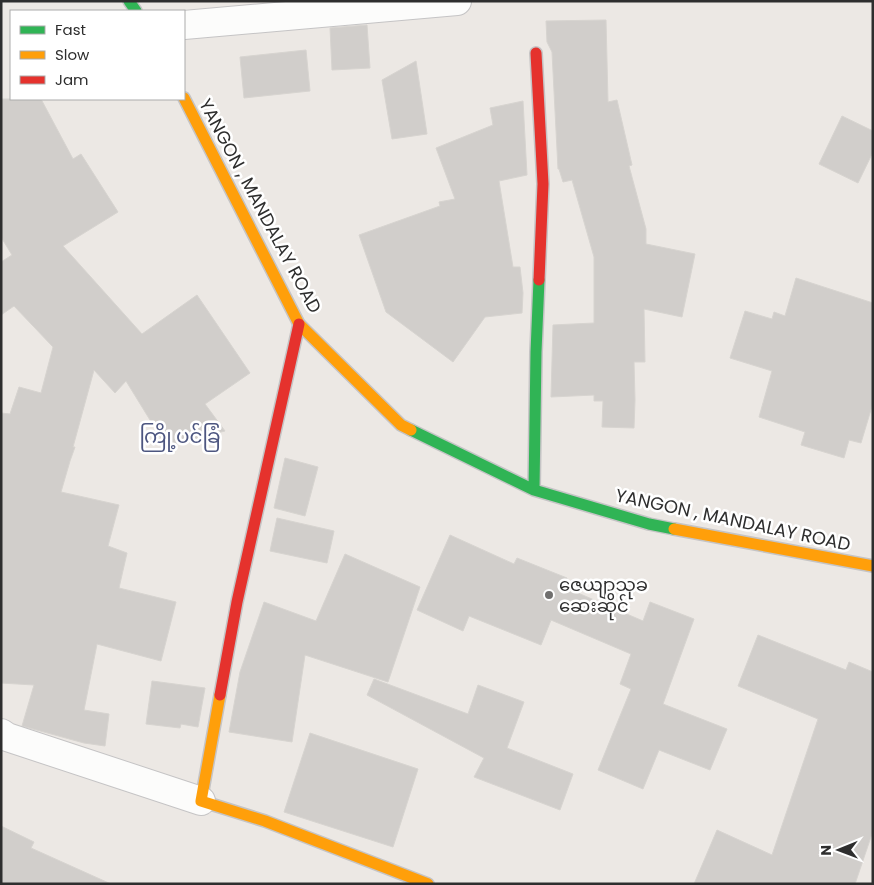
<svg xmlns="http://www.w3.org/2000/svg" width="874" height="885" font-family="Poppins,'Noto Sans Myanmar',sans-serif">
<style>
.building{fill:#d1cecb;stroke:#d7d4d0}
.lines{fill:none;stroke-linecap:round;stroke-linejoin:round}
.street-casing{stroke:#c5c4c5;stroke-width:30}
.fast-casing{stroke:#c5c4c5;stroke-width:14}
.slow-casing{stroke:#c5c4c5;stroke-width:14}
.jam-casing{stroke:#c5c4c5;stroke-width:14}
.street{stroke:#fcfcfb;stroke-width:28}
.fast{stroke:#30b455;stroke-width:11}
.slow{stroke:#ff9f0a;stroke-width:11}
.jam{stroke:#e5322d;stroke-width:11}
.poi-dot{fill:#706f6e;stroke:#fff;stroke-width:2}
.labels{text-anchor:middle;stroke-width:5;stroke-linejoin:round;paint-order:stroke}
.street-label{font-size:18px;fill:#2e2e2e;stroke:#fff}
.poi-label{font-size:18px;fill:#2e2e2e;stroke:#fff;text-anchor:start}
.quarter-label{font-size:20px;fill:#4d5680;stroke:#fff}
</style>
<rect width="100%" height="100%" fill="#ece8e4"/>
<path class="building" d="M 606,20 L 608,102 L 617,100 L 632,165 L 629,166 L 646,229 L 646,244 L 695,254 L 682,317 L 644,309 L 645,362 L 634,362 L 635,400 L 634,428 L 602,427 L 603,401 L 594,401 L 594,395 L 551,397 L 553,325 L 594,323 L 594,257 L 572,180 L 563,182 L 559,169 L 558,169 L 552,52 L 547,42 L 546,21 Z
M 367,25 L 370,68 L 332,70 L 330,28 Z
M 306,50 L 310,91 L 244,98 L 240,57 Z
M 416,61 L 427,134 L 392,139 L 382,80 Z
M 1,99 L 41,99 L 73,159 L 81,154 L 118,212 L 63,246 L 142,334 L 197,295 L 250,373 L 205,404 L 225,431 L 166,446 L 126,381 L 115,393 L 94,370 L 73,447 L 75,447 L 70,461 L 61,492 L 119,505 L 108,546 L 127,553 L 119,588 L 176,602 L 161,661 L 97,644 L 84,710 L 109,714 L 105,746 L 84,743 L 22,726 L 34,685 L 1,683 L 1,413 L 10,414 L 19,387 L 41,393 L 53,347 L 14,306 L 1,315 L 1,262 L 12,255 L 1,237 Z
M 523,101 L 527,175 L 499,181 L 513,267 L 520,267 L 523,293 L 522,313 L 485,317 L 453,362 L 386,312 L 359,235 L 440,206 L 439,202 L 455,199 L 436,148 L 493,125 L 490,108 Z
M 842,116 L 873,131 L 873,152 L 858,183 L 819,164 Z
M 796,278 L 873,303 L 873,403 L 861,443 L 849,440 L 844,458 L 801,445 L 805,432 L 759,417 L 772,371 L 730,358 L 745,311 L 772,319 L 774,312 L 785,316 Z
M 285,458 L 318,467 L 305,516 L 274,508 Z
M 277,518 L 334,531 L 327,563 L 270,551 Z
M 450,535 L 514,564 L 517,558 L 567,578 L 564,587 L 643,621 L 650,602 L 694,619 L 663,704 L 727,729 L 710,770 L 659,750 L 643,789 L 598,770 L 631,689 L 620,684 L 631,654 L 551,620 L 541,645 L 469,616 L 463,631 L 417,610 Z
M 345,554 L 420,587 L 388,682 L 305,655 L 292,742 L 229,732 L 240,672 L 264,602 L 316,621 Z
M 758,635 L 846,670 L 849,662 L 873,672 L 873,831 L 855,884 L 694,884 L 717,830 L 772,855 L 818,719 L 738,686 Z
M 374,679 L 468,714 L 478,685 L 524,702 L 507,748 L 573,774 L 560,810 L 474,777 L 484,758 L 367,695 Z
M 152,681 L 205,688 L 198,727 L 181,724 L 180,728 L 146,724 Z
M 310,733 L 418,769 L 393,847 L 284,812 Z
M 1,826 L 34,842 L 31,848 L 111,884 L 1,884 Z"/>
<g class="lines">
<g class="street-casing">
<path id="street" d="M 184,25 L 457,1
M 1,733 L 7,737 L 201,801"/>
</g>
<g class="fast-casing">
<path id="fast" d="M 129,1 L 136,11
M 411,430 L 534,490 L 649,524 L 674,529
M 534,490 L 536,352 L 539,280"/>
</g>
<g class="slow-casing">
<path id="slow" d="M 184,98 L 299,324 L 401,425 L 411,430
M 674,529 L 873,566
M 220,695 L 201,801 L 265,821 L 428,884"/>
</g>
<g class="jam-casing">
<path id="jam" d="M 536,53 L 543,184 L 539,280
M 220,695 L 237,602 L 299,324"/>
</g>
<use href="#street" class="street"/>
<use href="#fast" class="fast"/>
<use href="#slow" class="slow"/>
<use href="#jam" class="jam"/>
</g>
<circle class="poi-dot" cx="549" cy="595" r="5"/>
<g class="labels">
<g class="street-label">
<text transform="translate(260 206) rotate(62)" y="6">YANGON , MANDALAY ROAD</text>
<text transform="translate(733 520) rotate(12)" y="6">YANGON , MANDALAY ROAD</text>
</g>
<g class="poi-label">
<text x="559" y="591">ဇေယျာသုခ<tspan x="559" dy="21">ဆေးဆိုင်</tspan></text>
</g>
<g class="quarter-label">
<text x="180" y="443">ကြို့ပင်ခြံ</text>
</g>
</g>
<rect width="874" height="885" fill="none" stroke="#2e2e2e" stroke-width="5"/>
<rect x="10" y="10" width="175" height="90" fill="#ffffff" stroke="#ababab"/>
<rect x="20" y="26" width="25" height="8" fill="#30b455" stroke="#ababab"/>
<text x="55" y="35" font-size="15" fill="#2e2e2e">Fast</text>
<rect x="20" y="51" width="25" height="8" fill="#ff9f0a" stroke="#ababab"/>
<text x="55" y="60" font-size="15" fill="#2e2e2e">Slow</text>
<rect x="20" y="76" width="25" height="8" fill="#e5322d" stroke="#ababab"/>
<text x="55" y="85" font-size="15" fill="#2e2e2e">Jam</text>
<g transform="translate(839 850) rotate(269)" stroke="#ffffff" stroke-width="4" paint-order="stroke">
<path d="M0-4L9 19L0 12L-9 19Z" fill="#2e2e2e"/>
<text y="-8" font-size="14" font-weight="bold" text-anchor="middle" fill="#2e2e2e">N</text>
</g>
</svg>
